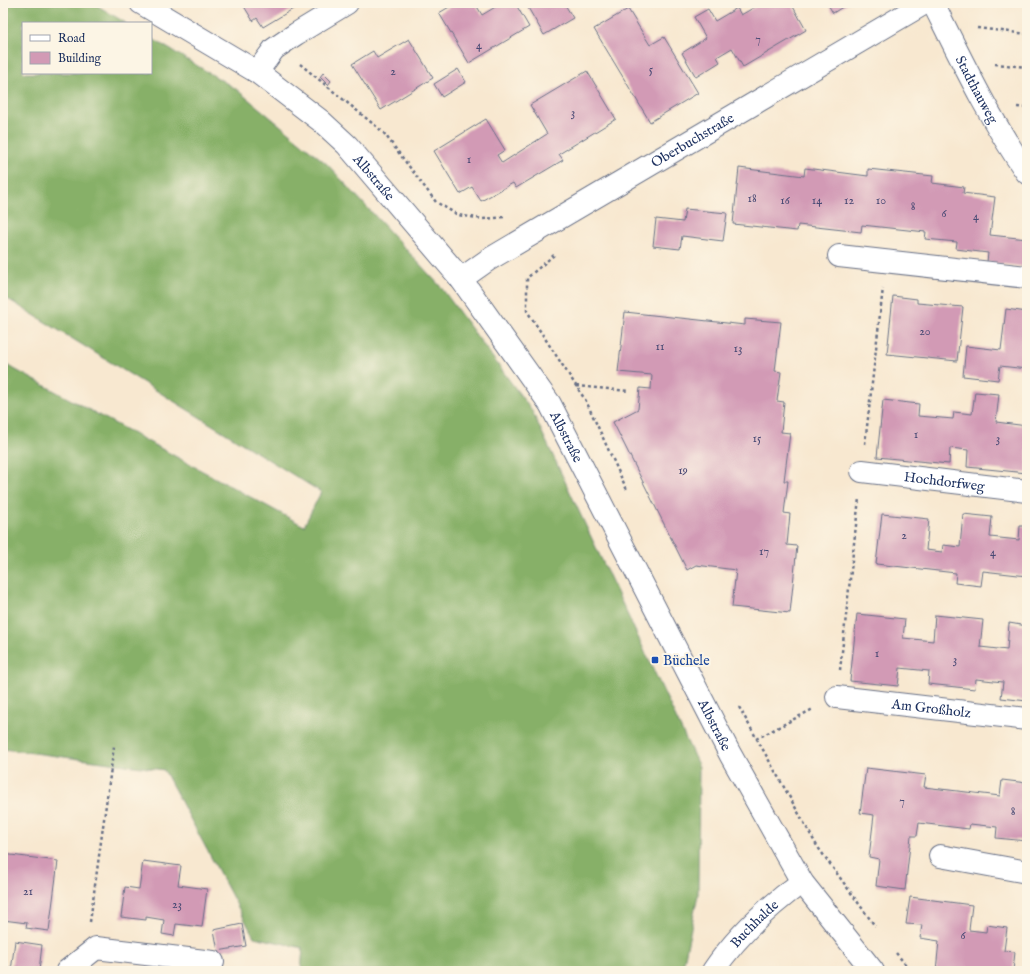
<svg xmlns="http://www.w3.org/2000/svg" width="1030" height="974" font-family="'IM FELL English',serif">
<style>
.forest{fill:#87b067;stroke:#517062}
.building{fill:#d29ab5}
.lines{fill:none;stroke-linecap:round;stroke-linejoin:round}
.minor-casing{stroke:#687086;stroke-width:24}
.path{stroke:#687086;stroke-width:2.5;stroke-dasharray:3 3;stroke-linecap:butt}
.minor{stroke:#fff;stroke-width:22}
.transit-dot{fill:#1a4fb4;stroke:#fcf5e5;stroke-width:1.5}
.labels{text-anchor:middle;stroke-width:4;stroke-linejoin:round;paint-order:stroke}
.number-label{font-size:12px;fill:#494a74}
.street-label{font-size:14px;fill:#1b2f5e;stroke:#fcf5e5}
.transit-label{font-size:14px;fill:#164399;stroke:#fcf5e5;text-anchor:start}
</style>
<rect width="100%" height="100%" fill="#fcf5e5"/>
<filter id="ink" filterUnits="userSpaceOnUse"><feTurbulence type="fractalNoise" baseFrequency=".025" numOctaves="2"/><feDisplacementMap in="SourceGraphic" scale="8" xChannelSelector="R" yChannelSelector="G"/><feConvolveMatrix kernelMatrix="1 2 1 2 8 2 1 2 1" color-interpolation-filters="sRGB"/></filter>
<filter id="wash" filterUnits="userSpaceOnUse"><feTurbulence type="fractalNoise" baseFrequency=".012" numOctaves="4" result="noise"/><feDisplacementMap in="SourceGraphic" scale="16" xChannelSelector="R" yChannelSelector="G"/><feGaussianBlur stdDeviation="0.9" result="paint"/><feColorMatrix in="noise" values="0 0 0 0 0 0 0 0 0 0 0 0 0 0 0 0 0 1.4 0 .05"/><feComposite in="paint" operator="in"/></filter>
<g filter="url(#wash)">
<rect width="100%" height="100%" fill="#f8e8d0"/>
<path class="forest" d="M 3,3 L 93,3 L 126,23 L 23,23 L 23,73 L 151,73 L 151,38 L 236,89 L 327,164 L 440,286 L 532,411 L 699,767 L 698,895 L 682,971 L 301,971 L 303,948 L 254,937 L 164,770 L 3,749 L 3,363 L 304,526 L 321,492 L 3,296 Z"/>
<g id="blocks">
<path class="building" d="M 242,3 L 303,3 L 263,27 L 257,18 L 253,21 Z
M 456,3 L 475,3 L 482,15 L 502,3 L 515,3 L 529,27 L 469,63 L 439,13 Z
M 532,3 L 564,3 L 573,18 L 544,35 L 527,6 Z
M 762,3 L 791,3 L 806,30 L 743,67 L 732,48 L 717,57 L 720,62 L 696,77 L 682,53 L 706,38 L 694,17 L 708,9 L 715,21 L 737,8 L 741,15 Z
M 827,3 L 849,3 L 833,13 Z
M 628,9 L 650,45 L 664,37 L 698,93 L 650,122 L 594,29 Z
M 409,39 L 433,78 L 381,110 L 352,64 L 373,51 L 377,58 Z
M 458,69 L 466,82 L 442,97 L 434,84 Z
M 587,71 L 616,119 L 559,154 L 563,160 L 516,188 L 513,183 L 481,201 L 472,187 L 460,194 L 434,151 L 486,119 L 505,150 L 497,155 L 502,163 L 547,134 L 530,105 Z
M 323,73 L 331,81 L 328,85 L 320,77 Z
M 739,168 L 804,176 L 805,168 L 868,176 L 868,169 L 933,176 L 932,183 L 964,187 L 963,193 L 995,197 L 990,235 L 1027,239 L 1027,267 L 987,262 L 988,253 L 956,249 L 957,242 L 925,239 L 926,232 L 862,225 L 861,232 L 798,225 L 797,231 L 733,224 Z
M 685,209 L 727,213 L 723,241 L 682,236 L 680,249 L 653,246 L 656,219 L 683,222 Z
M 893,296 L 917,299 L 917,303 L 963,307 L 957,361 L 887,354 Z
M 1006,309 L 1027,312 L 1027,369 L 1000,366 L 998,380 L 963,376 L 966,346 L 1001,350 Z
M 625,312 L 745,325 L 745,319 L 781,322 L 775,371 L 781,372 L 777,401 L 784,402 L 781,432 L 790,433 L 784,481 L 788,481 L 784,513 L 790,514 L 787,545 L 797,546 L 790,613 L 732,607 L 736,570 L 696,565 L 687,570 L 613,422 L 638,409 L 640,388 L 651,389 L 652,375 L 618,372 Z
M 975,392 L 999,394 L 996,422 L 1027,426 L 1027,473 L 967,467 L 968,450 L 950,448 L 949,464 L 877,457 L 883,400 L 919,404 L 918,416 L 953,419 L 954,412 L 972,414 Z
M 882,514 L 929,519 L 926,550 L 942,552 L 943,545 L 960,547 L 963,514 L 992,517 L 990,537 L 1019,540 L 1020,526 L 1027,526 L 1027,576 L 983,571 L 981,586 L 955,583 L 956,573 L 876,564 Z
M 857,614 L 905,619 L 903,638 L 933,641 L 935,615 L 983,620 L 980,647 L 1007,650 L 1009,623 L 1027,626 L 1027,701 L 1001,698 L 1003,682 L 976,679 L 975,689 L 928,684 L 929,671 L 900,668 L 898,686 L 850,681 Z
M 866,768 L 926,775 L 924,787 L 1000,796 L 1002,780 L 1027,783 L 1027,841 L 996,838 L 997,827 L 970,824 L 969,829 L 919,823 L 917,836 L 911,836 L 905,890 L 876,886 L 879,859 L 869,857 L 874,815 L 860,813 Z
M 3,854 L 58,861 L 49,931 L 26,928 L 27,923 L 3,920 Z
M 143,861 L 181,866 L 178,885 L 207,889 L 202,927 L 176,924 L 174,936 L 162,934 L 164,920 L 146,917 L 146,920 L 121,917 L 125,887 L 139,889 Z
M 910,897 L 972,905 L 969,930 L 986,932 L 987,925 L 1007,928 L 1004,951 L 1015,952 L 1013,971 L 981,971 L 964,969 L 963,971 L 936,971 L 939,941 L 920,938 L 922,925 L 906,924 Z
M 242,924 L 246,946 L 218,951 L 214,930 Z
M 15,941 L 42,945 L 39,971 L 11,971 Z"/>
</g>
</g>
<g filter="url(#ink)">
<use href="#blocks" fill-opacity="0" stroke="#687086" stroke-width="1"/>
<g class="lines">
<g class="minor-casing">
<g id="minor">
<path id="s1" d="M 141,3 L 257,72 L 321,121 L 347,145 L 461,279 L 550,404 L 730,754 L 802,882 L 873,971"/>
<path id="s2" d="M 933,3 C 962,61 990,120 1027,173"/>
<path d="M 257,72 L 274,49 L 296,34 L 347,3"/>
<path d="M 839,256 L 1027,277"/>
<path id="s3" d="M 461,279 L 488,260 L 925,3"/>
<path id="s4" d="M 862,471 L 1027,491"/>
<path id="s5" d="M 837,697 L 1027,719"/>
<path d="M 940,856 L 1027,872"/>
<path d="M 67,971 L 96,948 L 213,962"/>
<path id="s6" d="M 713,971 C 736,937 769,906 802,882"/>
</g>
</g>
<path class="path" d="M 977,28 L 1027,34
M 300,64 L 383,132 L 436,202 L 458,215 L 483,219 L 505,217
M 995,64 L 1027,67
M 1017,107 L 1027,108
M 554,255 L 527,278 L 527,311 L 586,401 L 627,490
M 576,386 L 629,391
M 865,444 L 883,288
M 840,670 L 859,498
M 739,707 L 817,846 L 875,926
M 756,739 L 813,709
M 90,922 L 114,746
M 896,953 L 911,971"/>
<use href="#minor" class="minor"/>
</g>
</g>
<rect class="transit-dot" x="651" y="656" width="8" height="8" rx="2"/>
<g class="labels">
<g class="number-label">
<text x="758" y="43">7</text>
<text x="479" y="49">4</text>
<text x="651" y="73">5</text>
<text x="393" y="75">2</text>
<text x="573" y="116">3</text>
<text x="469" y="163">1</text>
<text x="752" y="202">18</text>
<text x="785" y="204">16</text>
<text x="817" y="204">14</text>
<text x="849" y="204">12</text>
<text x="881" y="204">10</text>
<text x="913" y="210">8</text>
<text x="944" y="217">6</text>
<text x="976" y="220">4</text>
<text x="925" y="335">20</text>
<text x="660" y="350">11</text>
<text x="738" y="352">13</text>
<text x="916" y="438">1</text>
<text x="757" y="442">15</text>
<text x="998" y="442">3</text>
<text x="683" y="474">19</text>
<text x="904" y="539">2</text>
<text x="764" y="555">17</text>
<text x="993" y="556">4</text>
<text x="877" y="657">1</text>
<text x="955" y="663">3</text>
<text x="902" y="805">7</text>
<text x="1013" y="815">8</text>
<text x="28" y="895">21</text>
<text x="177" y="908">23</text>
<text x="963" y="939">6</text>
</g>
<g class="street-label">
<text dy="5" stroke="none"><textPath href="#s2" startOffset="97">Stadthauweg</textPath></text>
<text dy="5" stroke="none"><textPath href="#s3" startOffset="270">Oberbuchstraße</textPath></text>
<text dy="5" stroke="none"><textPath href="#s1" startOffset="293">Albstraße</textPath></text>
<text dy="5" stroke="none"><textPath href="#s1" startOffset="617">Albstraße</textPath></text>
<text dy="5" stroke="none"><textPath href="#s4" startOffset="83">Hochdorfweg</textPath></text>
<text dy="5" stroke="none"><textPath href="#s5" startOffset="95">Am Großholz</textPath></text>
<text dy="5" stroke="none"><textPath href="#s1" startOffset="941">Albstraße</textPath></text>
<text dy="5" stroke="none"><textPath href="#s6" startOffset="63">Buchhalde</textPath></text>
</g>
<g class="transit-label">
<text x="663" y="665">Büchele</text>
</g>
</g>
<rect width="1030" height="974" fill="none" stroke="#fcf5e5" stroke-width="16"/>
<rect x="22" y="22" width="130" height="52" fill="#fcf5e5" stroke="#a2a6af"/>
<rect x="30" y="35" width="20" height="6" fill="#ffffff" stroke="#a2a6af"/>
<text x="58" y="42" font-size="12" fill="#1b2f5e">Road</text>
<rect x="30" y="52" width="20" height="12" fill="#d29ab5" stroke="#a2a6af"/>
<text x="58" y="62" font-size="12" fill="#1b2f5e">Building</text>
</svg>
